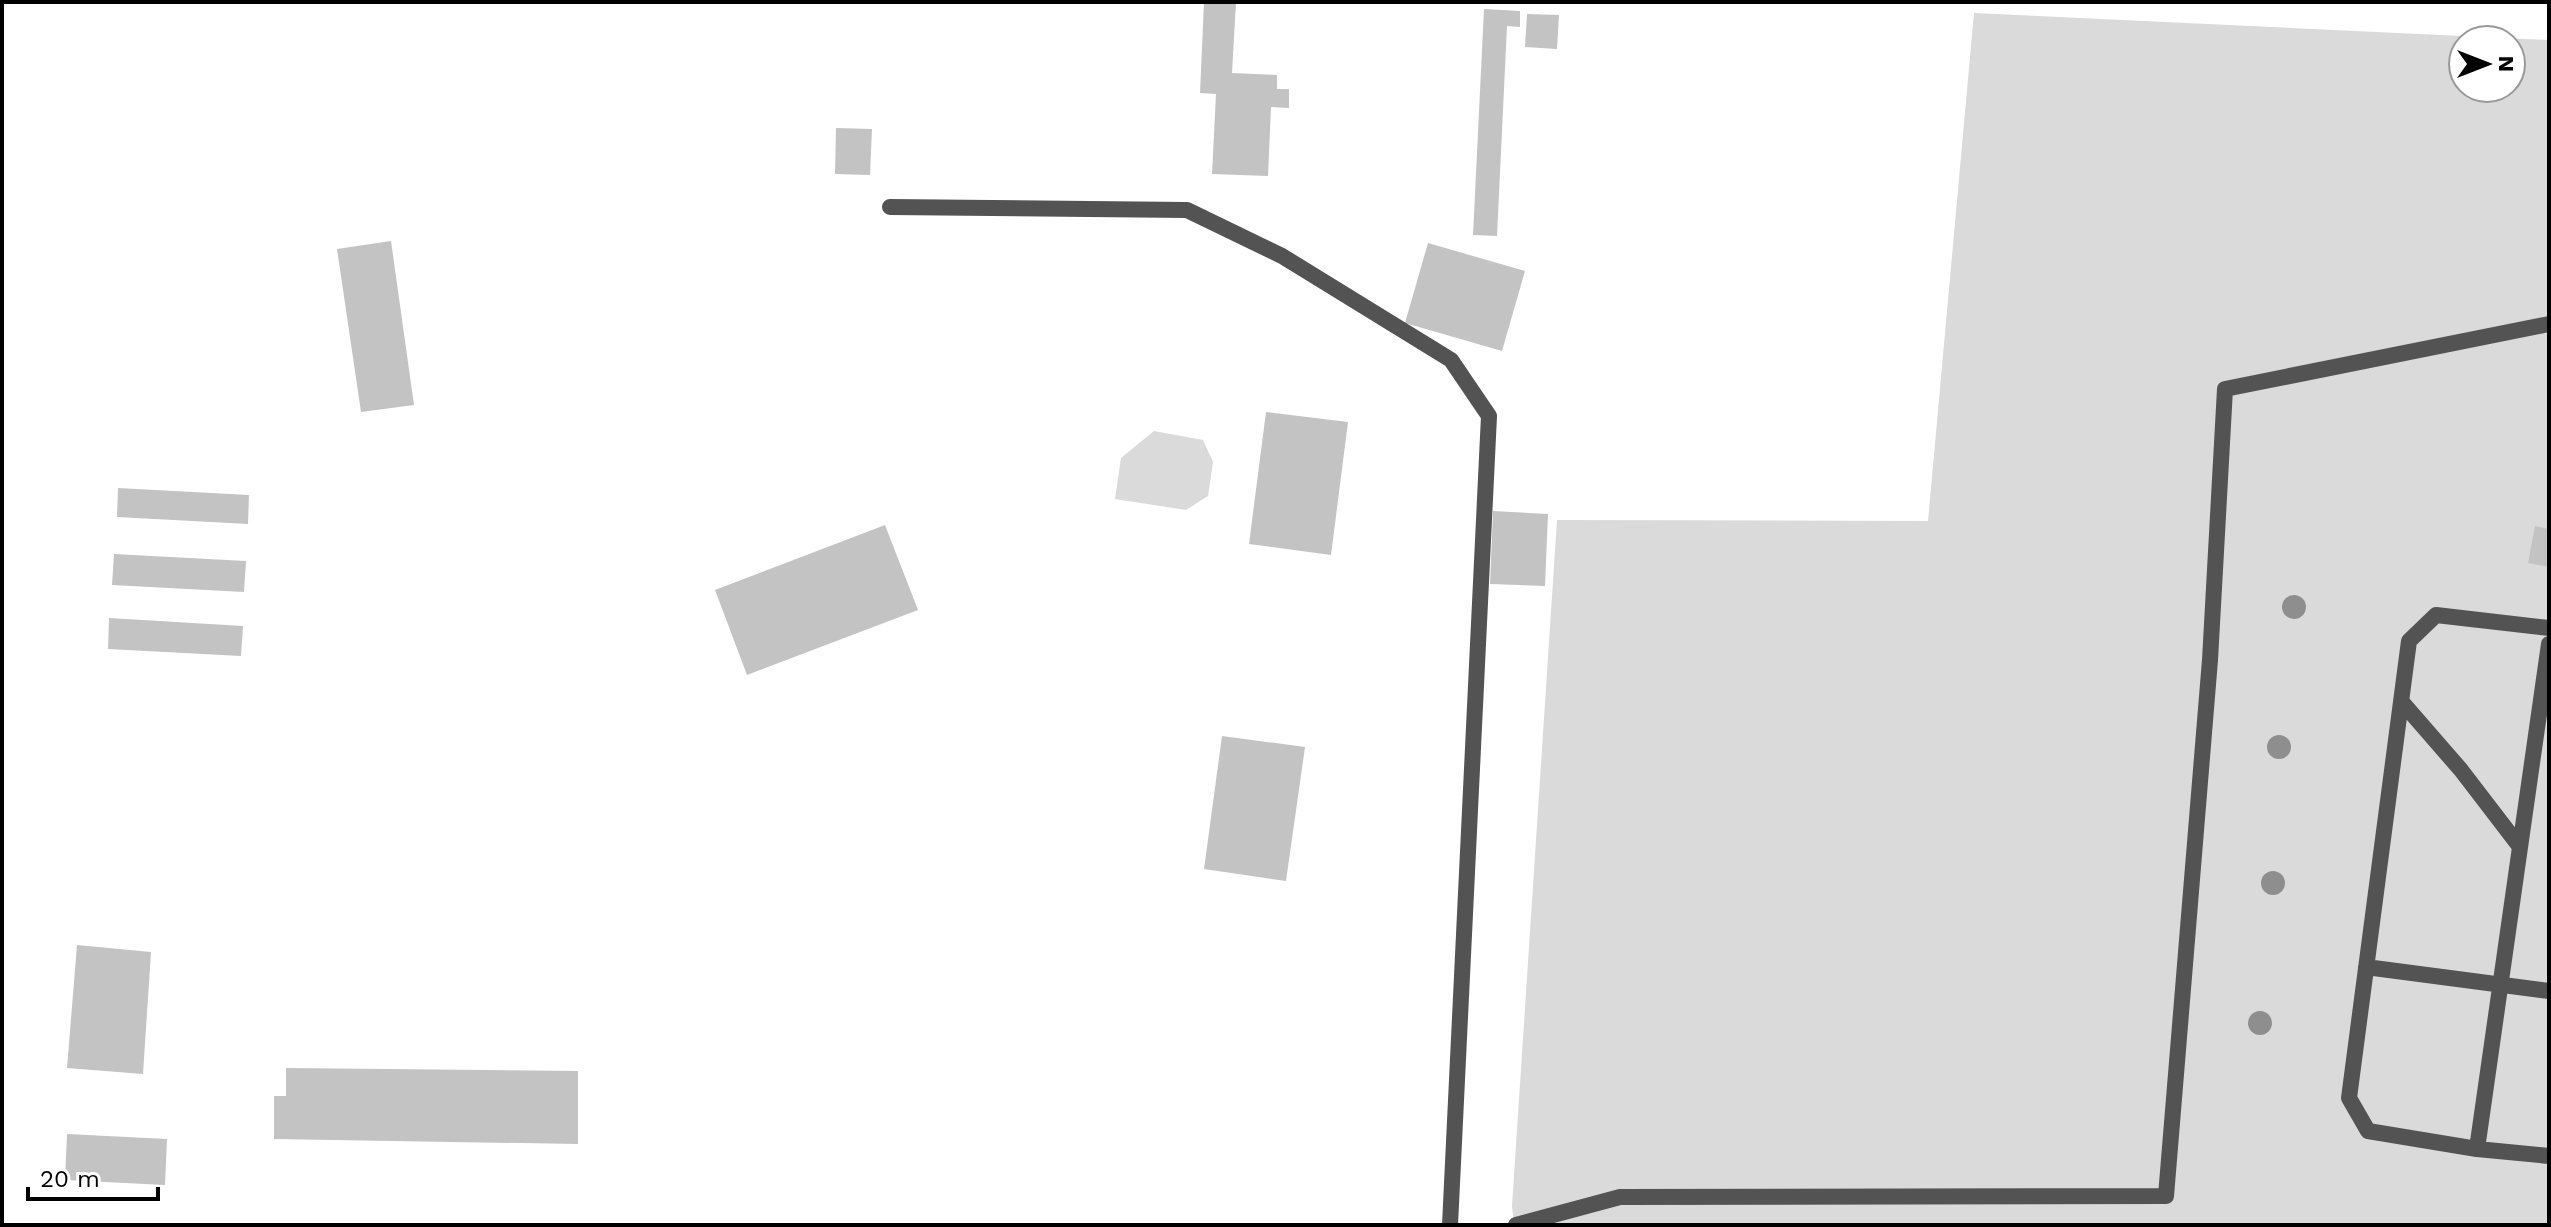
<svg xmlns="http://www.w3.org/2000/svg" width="2551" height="1227" font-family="'Work Sans',sans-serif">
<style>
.green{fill:#dadada;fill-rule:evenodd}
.building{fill:#c3c3c3}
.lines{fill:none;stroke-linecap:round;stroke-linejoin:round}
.lane{stroke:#535353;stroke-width:16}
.tree{fill:#8e8e8e}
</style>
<rect width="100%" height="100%" fill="#fff"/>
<path class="green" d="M 1974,13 L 2549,40 L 2549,1225 L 1514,1225 L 1512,1206 L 1557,520 L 1928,521 ZM 2463,40 L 2511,40 L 2511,88 L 2463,88 Z
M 1154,431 L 1203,440 L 1213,462 L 1208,496 L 1186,510 L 1115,499 L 1121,458 Z"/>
<path class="building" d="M 1204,2 L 1236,2 L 1232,73 L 1277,75 L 1277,89 L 1289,89 L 1289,108 L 1271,107 L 1268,176 L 1212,174 L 1216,94 L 1200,93 Z
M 1484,9 L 1520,11 L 1520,27 L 1507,26 L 1497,236 L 1473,235 Z
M 1527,14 L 1559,15 L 1557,49 L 1525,47 Z
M 836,128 L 872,129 L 870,175 L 835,174 Z
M 391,241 L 414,405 L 361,412 L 337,249 Z
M 1428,243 L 1525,271 L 1502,351 L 1405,323 Z
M 1266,412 L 1348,422 L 1331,555 L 1249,544 Z
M 118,488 L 249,495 L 248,524 L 117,517 Z
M 1493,511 L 1548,514 L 1545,586 L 1490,584 Z
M 885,525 L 918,610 L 747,675 L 715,590 Z
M 2535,526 L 2549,529 L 2549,567 L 2528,563 Z
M 114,554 L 246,561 L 244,592 L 112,585 Z
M 109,618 L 243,626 L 241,656 L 108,649 Z
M 1222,736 L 1305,747 L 1286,881 L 1204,869 Z
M 77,945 L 151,952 L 143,1074 L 67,1068 Z
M 286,1068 L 578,1071 L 578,1144 L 274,1139 L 274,1096 L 286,1096 Z
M 67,1134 L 167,1139 L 165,1185 L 65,1180 Z"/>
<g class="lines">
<path class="lane" d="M 890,207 L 1187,210 L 1282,256 L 1451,360 L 1489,416 L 1450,1225
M 2549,644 L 2477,1149 L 2549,1156
M 2401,701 L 2461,770 L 2520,847
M 2366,967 L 2549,991
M 2477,1149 L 2368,1131 L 2349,1098 L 2409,641 L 2436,615 L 2549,628
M 1516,1225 L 1620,1197 L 2166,1196 L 2210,660 L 2225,389 L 2549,324"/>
</g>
<g class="tree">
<circle cx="2294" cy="607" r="12"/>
<circle cx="2279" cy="747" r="12"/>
<circle cx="2273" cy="883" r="12"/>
<circle cx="2260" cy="1023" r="12"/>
</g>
<rect width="2551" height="1227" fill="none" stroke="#000000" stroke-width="8"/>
<g transform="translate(2487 64) rotate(90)"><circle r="38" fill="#ffffff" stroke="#999999" stroke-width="2"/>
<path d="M0-6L14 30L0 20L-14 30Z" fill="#000000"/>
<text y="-12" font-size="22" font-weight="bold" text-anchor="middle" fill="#000000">N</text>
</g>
<path d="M28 1187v12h130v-12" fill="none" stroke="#000000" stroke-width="4"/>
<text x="40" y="1187" font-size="24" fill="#000000" stroke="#ffffff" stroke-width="6" paint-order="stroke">20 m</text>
</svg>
